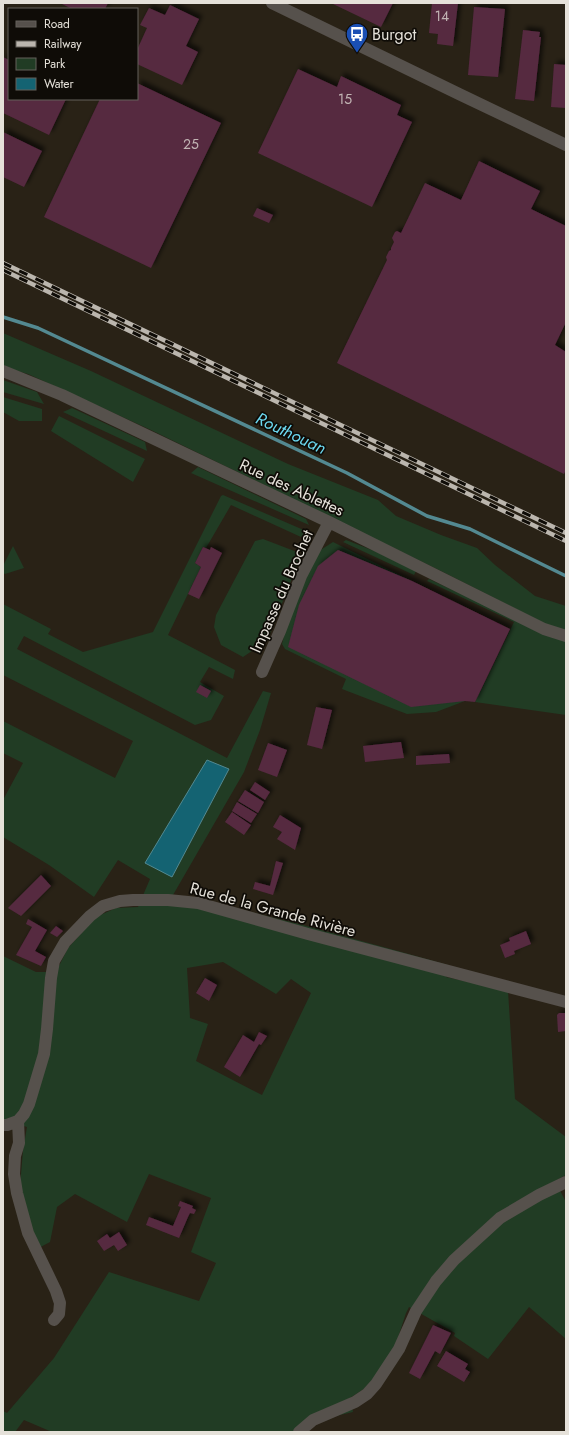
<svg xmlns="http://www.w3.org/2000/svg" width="569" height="1435" font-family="Jost,sans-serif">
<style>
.green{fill:#213c24;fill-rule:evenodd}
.water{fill:#146372;stroke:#538991}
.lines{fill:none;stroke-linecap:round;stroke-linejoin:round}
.stream{stroke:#538991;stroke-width:3.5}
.building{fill:#562941;filter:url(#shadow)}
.minor{stroke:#56514c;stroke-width:12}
.rail-casing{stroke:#bbb6ae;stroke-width:4.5}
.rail{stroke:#0f0c07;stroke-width:3;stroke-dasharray:9;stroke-linecap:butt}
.labels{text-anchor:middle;stroke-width:3.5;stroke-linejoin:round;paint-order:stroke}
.number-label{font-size:14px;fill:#c1b3b3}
.poi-label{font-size:16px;fill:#e5e1d9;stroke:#0f0c07;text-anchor:start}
.street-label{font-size:16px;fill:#e5e1d9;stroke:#0f0c07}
.water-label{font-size:17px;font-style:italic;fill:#6cd8f0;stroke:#0f0c07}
</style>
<defs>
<filter id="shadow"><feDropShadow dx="3.5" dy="-3.5" stdDeviation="2" flood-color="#0009"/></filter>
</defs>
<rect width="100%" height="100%" fill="#292216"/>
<path class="green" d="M 3,333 L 91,371 L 288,464 L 378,500 L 396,516 L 441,535 L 477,548 L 495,565 L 535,596 L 566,606 L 566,715 L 475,702 L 514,622 L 427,581 L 429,579 L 489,607 L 520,611 L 445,573 L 151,430 L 28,374 L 3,367 Z
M 3,380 L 37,392 L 44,404 L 3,392 Z
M 3,397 L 42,409 L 42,421 L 19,421 L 3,412 Z
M 72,408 L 145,442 L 147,451 L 63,412 Z
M 59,416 L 145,459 L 133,482 L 51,431 Z
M 198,467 L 306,519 L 309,525 L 191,473 Z
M 223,495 L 306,531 L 301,537 L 231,505 L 206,548 L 203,547 L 195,563 L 201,567 L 168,635 L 235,670 L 233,679 L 209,667 L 200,682 L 224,696 L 211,720 L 195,725 L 24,636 L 17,649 L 227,758 L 263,691 L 271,693 L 260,730 L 244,772 L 173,895 C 266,913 357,940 448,965 L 446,977 L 508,991 L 515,1099 L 566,1137 L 566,1175 L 555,1181 L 566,1202 L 566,1339 L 529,1307 L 488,1359 L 454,1336 L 455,1333 L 409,1307 L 406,1313 L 394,1350 L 367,1387 L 350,1398 L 353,1412 L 318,1420 L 306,1432 L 52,1432 L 24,1420 L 15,1432 L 3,1432 L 3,1411 L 7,1413 L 54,1358 L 109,1272 L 199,1301 L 216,1263 L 191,1252 L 211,1198 L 149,1174 L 127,1222 L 75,1194 L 57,1207 L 50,1242 L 33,1251 L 20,1186 L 23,1150 L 27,1127 L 3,1120 L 3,956 L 36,972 L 56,972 L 68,948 L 96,917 L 116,908 L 138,907 L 150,879 L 118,860 L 94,897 L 49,865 L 3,837 L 3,800 L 23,763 L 3,753 L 3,721 L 115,778 L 133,741 L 3,675 L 3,604 L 51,629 L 48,634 L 83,652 L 153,632 L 221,496 ZM 208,761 L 229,769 L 172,877 ZM 223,962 L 276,994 L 291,979 L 311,993 L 262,1095 L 196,1061 L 208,1024 L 190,1018 L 187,968 Z
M 263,539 L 297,552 L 300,558 L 267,641 L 243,657 L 221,645 L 214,627 L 216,615 L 255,541 Z
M 346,540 L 377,552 L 416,571 L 414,575 L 343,542 Z
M 333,542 L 412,581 L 465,701 L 436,712 L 407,714 L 342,689 L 346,679 L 285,649 L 282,644 L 289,614 L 319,551 Z
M 13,546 L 24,568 L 5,574 L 3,573 L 3,566 Z"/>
<path class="water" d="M 207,760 L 229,769 L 172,877 L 145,863 Z"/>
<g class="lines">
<path class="stream" d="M 3,317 L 38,328 L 347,473 L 427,516 L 470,529 L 566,576"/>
</g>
<path class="building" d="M 60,3 L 108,3 L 105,9 L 72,9 Z
M 331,3 L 393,3 L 381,27 Z
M 432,3 L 458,3 L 453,46 L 437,44 L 438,34 L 429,33 Z
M 170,5 L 199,19 L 186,46 L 198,52 L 182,85 L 137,64 L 137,50 L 147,28 L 140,25 L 149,8 L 165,15 Z
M 474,7 L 505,9 L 498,77 L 468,75 Z
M 523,30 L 540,32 L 539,37 L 541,37 L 534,101 L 515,99 Z
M 3,57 L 9,60 L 9,99 L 66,99 L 49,135 L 3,113 Z
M 554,64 L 566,65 L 566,108 L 551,107 Z
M 298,69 L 337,87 L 341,76 L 401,105 L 397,115 L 412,122 L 372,207 L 258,153 Z
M 137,83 L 221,123 L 151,268 L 44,217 L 100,99 L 137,99 Z
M 3,132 L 42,151 L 24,187 L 3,177 Z
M 479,161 L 540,191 L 531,209 L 566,226 L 566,322 L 555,345 L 566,352 L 566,470 L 564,474 L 337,363 L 387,260 L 386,257 L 389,251 L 391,250 L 391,248 L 394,242 L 392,238 L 395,232 L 397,231 L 401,233 L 425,183 L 461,200 Z
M 257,208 L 273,215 L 269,223 L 253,216 Z
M 203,547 L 210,550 L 211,547 L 222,553 L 199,599 L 188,594 L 201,567 L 195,563 Z
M 338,550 L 412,581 L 510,629 L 475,702 L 465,701 L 411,707 L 288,647 L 299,605 L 318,566 Z
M 200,685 L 211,691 L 207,698 L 196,692 Z
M 316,707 L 332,710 L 322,749 L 307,745 Z
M 401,742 L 404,758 L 365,762 L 363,746 Z
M 268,743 L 287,750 L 277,777 L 258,770 Z
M 449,754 L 450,763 L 416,765 L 416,756 Z
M 255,782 L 270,792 L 265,800 L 250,790 Z
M 245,790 L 264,802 L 258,813 L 238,801 Z
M 237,802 L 257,814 L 251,823 L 232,811 Z
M 232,812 L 251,825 L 244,835 L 225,822 Z
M 280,815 L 301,828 L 295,850 L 277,839 L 282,832 L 273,827 Z
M 276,861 L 283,863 L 273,895 L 253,889 L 255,882 L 270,886 Z
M 41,875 L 51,886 L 21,916 L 8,908 Z
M 28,919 L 47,930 L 35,951 L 46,957 L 41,966 L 16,955 L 32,927 L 26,924 Z
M 56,926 L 63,931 L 57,937 L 50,933 Z
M 526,931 L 531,944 L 514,951 L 515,954 L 505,958 L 500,945 L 510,941 L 509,938 Z
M 205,978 L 217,985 L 209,1001 L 196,993 Z
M 559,1013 L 566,1013 L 566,1031 L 558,1032 L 557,1015 Z
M 259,1032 L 267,1036 L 261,1045 L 259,1044 L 240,1077 L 224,1067 L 243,1035 L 254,1042 Z
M 180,1201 L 193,1206 L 192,1208 L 196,1210 L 194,1214 L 190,1213 L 188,1217 L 179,1238 L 146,1225 L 149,1217 L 173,1226 L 181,1207 L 178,1206 Z
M 119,1232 L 127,1245 L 118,1251 L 114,1245 L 104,1251 L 97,1241 L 107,1234 L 110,1238 Z
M 433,1325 L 451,1333 L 440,1354 L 435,1351 L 420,1379 L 409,1373 Z
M 446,1351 L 468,1364 L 465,1369 L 470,1372 L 464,1382 L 437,1366 Z"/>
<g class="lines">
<path class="minor" d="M 272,3 L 459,94 L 566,145
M 3,371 L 62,395 L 329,522 L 544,629 L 566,636
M 262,672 L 280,631 L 301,576 L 329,522
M 18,1121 L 19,1143 L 15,1156 L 14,1174 L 17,1193 L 28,1233 L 56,1291 L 60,1303 L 59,1314 L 54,1320
M 3,1125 L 7,1125 L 18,1121 L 24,1114 L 29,1104 L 44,1054 L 47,1029 L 51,978 L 54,961 L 65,942 L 90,916 L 103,906 L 120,901 L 133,900 L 168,900 L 198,903 L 308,934 L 566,1002
M 299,1432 L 313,1420 L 355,1402 L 367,1394 L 376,1384 L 399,1349 L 416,1311 L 436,1281 L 454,1260 L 500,1218 L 539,1195 L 566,1182"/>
<g class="rail-casing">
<path id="rail" d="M 3,263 L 566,533
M 3,270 L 566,541"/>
</g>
<use href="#rail" class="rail"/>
</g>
<defs>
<g id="bus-pin" transform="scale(1.15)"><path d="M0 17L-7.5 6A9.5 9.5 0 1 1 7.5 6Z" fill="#1a4fb4" stroke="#0f0c07"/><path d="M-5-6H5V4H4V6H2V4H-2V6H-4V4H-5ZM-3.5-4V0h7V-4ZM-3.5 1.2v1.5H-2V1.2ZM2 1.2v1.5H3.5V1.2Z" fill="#fff"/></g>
</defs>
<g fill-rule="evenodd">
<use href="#bus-pin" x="357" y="34"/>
</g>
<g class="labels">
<g class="number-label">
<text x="442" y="21">14</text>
<text x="345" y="104">15</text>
<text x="191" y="149">25</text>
</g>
<g class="poi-label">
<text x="372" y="40">Burgot</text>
</g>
<g class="street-label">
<text transform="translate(292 487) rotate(25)" y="6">Rue des Ablettes</text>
<text transform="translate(281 591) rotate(-66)" y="6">Impasse du Brochet</text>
<text transform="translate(273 909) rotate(15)" y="6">Rue de la Grande Rivière</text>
</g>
<g class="water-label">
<text transform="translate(291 433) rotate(25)" y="6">Routhouan</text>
</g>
</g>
<rect width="569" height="1435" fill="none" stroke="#e5e1d9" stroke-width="8"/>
<rect x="8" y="8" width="130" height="92" fill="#0f0c07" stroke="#65615b"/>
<rect x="16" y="21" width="20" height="6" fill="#56514c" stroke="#65615b"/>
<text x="44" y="28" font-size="12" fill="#e5e1d9">Road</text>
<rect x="16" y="41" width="20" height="6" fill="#bbb6ae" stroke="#65615b"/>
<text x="44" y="48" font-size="12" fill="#e5e1d9">Railway</text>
<rect x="16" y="58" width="20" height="12" fill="#213c24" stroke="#65615b"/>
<text x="44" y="68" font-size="12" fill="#e5e1d9">Park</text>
<rect x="16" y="78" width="20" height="12" fill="#146372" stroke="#65615b"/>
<text x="44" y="88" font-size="12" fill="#e5e1d9">Water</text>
</svg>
